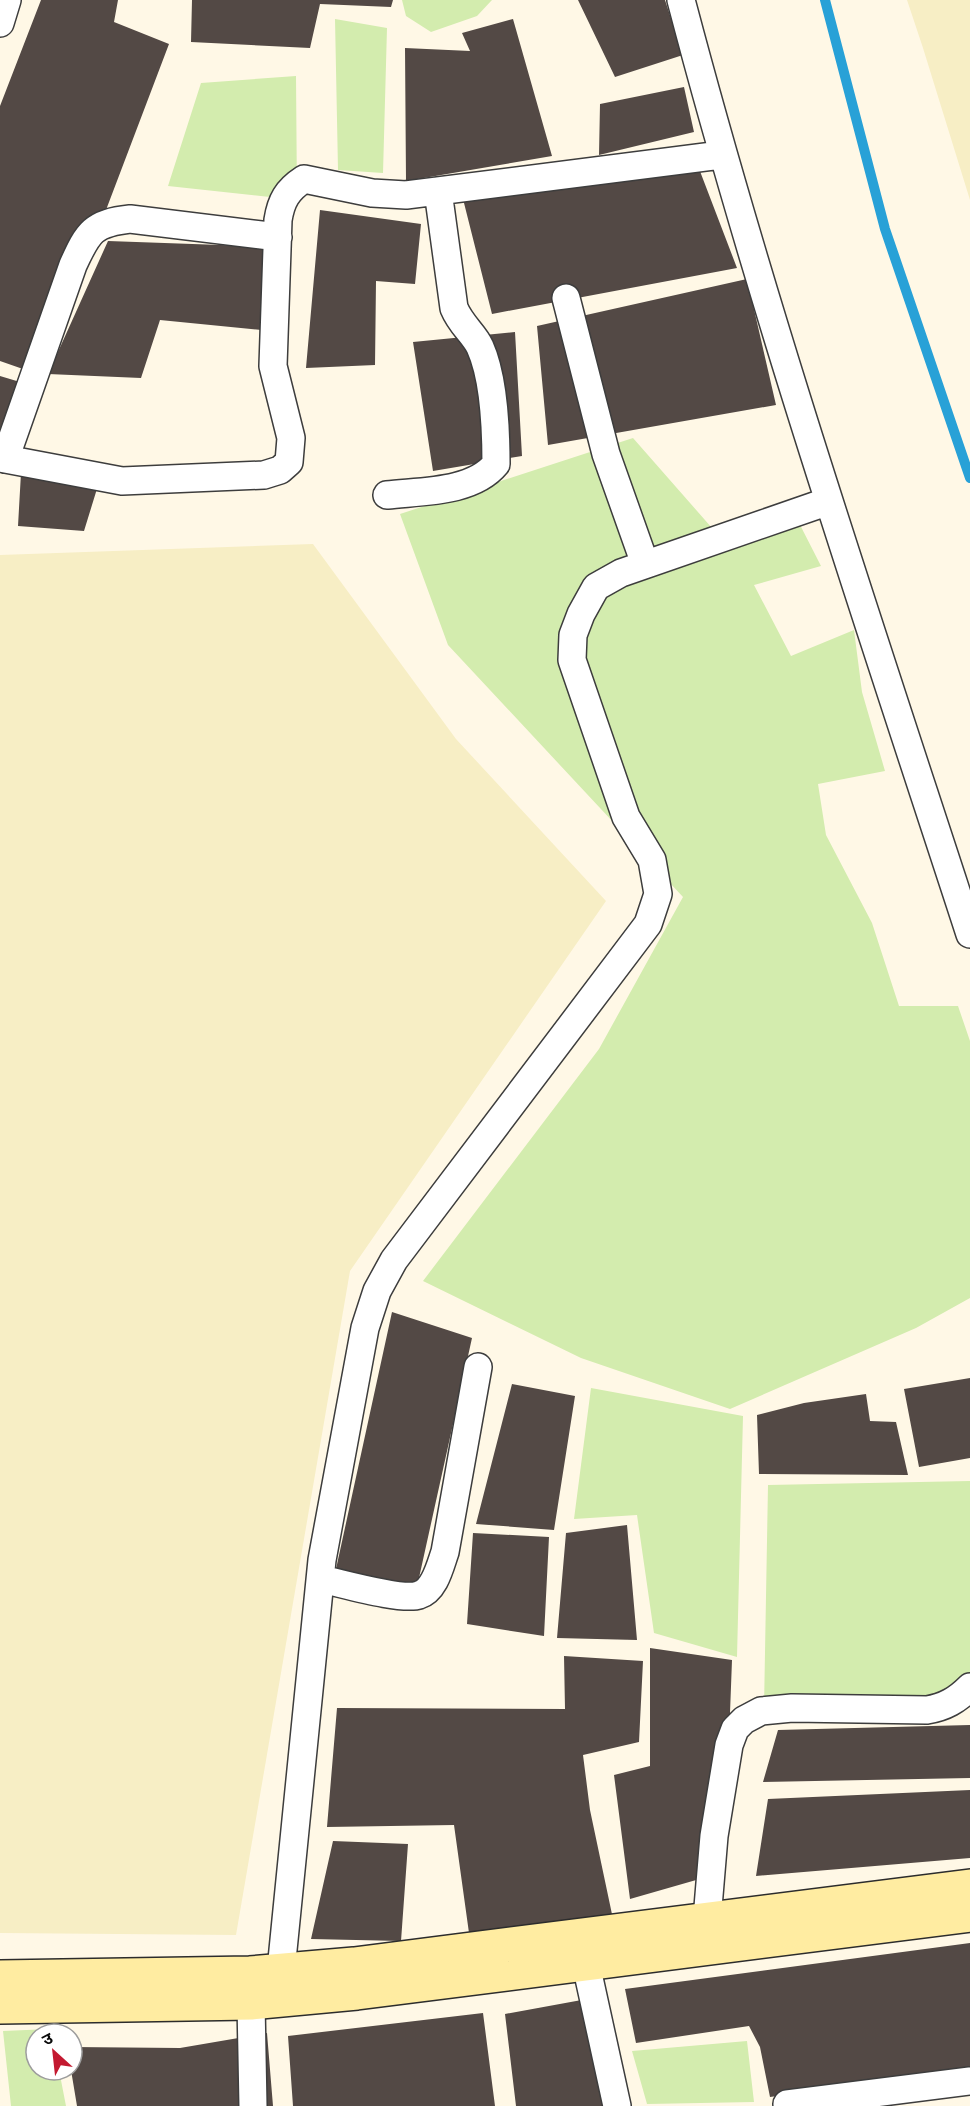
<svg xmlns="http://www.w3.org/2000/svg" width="970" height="2106" font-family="Literata,'Noto Sans Devanagari',serif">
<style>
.farmland{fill:#f7eec5}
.green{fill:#d3ecae}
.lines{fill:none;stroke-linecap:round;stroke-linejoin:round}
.stream{stroke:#28a1d7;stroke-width:10}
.building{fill:#534945}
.street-casing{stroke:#3d3d3d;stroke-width:30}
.secondary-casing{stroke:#2c2c2c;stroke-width:36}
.street{stroke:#fff;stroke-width:27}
.secondary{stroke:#ffeca1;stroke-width:33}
</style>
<rect width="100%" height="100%" fill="#fff8e6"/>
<path class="farmland" d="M 907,0 L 970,0 L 970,200 L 923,48 Z
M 313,544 L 456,739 L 606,901 L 350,1271 L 236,1935 L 0,1933 L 0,555 Z"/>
<path class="green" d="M 402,0 L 492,0 L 477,16 L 431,32 L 406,16 Z
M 335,19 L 387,28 L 383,173 L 338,170 Z
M 296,76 L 297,200 L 168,186 L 201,83 Z
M 633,438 L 719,536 L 796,517 L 821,566 L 754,585 L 791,656 L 854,630 L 862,692 L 885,771 L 818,784 L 826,835 L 872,923 L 899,1006 L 958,1006 L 970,1041 L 970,1298 L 916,1328 L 730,1409 L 581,1358 L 423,1281 L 599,1049 L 683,897 L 448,645 L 400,514 Z
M 591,1388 L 743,1416 L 737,1657 L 654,1633 L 637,1515 L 574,1519 Z
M 970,1481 L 970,1704 L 764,1708 L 768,1485 Z
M 50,2029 L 51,2034 L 36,2034 L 36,2070 L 59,2070 L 66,2106 L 11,2106 L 3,2031 Z
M 747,2041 L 754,2102 L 647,2104 L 632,2051 Z"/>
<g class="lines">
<path class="stream" d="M 825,0 L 885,229 L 970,478"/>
</g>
<path class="building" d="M 41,0 L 118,0 L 114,22 L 169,44 L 43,376 L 0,361 L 0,106 Z
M 192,0 L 393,0 L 391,7 L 320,4 L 310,48 L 191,42 Z
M 578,0 L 665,0 L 683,55 L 615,77 Z
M 513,19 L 552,156 L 406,181 L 405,48 L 470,51 L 462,33 Z
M 684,87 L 694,132 L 599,155 L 600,104 Z
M 698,166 L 737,268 L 492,314 L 463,199 Z
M 320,210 L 421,224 L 415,284 L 376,281 L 375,365 L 306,368 Z
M 108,241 L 275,247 L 272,331 L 160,320 L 141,378 L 48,374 Z
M 747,279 L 776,405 L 548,445 L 537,326 Z
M 515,332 L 522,456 L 433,471 L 413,342 Z
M 0,376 L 20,382 L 0,443 Z
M 21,473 L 100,479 L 84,531 L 18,526 Z
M 392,1312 L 472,1338 L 417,1587 L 336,1569 Z
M 970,1378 L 970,1458 L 919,1467 L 904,1389 Z
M 512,1384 L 575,1396 L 554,1530 L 476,1524 Z
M 866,1394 L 870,1421 L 896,1422 L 908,1475 L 759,1474 L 757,1415 L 804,1403 Z
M 627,1525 L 637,1640 L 557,1638 L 566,1533 Z
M 473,1533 L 549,1537 L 544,1636 L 467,1624 Z
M 650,1648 L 732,1660 L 724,1872 L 630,1899 L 614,1775 L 650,1766 Z
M 564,1656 L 643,1661 L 639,1742 L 583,1755 L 590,1810 L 613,1919 L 469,1933 L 454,1825 L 327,1827 L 337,1708 L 565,1709 Z
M 970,1725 L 970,1778 L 763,1782 L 778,1730 Z
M 970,1790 L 970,1858 L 756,1876 L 768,1799 Z
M 333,1841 L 408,1844 L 401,1941 L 311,1939 Z
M 970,1943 L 970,2069 L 770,2097 L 760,2047 L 749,2026 L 636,2043 L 625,1989 Z
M 598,1997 L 623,2106 L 516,2106 L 505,2014 Z
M 483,2013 L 495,2106 L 293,2106 L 288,2036 Z
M 267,2033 L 273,2106 L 77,2106 L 71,2070 L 72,2047 L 180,2048 Z"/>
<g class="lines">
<g class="street-casing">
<path id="street" d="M 681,0 C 764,315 869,624 970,934
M 0,23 L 7,0
M 566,298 L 606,454 L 645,564
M 0,458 L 122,481 L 264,475 L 280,470 L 289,462 L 291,438 L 273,366 L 278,220 C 281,201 287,190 304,179 L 372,193 L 406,195 L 721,155
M 5,459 L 73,265 C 88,232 93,223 130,219 L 278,237
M 387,495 C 421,491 472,493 496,464 C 496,430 494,378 480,347 C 474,334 461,325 454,308 L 438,191
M 321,1579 C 341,1583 402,1601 419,1595 C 435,1590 440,1566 445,1552 L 478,1367
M 707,1919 L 714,1836 L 729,1745 L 735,1729 L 744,1720 L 761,1711 L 792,1708 L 927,1710 C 945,1707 957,1700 970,1687
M 582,1946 L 617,2106
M 279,1990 L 322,1560 L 365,1328 L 377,1291 L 394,1260 L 648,924 L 658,894 L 652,860 L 626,817 L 572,660 L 573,635 L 581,614 L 596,587 L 621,573 L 829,501
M 251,2003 L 253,2106
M 787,2104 L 970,2081"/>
</g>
<g class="secondary-casing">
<path id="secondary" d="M 0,1977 L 250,1973 L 354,1964 L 970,1886
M 0,2007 L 251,2003 L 357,1993 L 970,1915"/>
</g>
<use href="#street" class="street"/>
<use href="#secondary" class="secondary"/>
</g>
<g transform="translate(54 2052) rotate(333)"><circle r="28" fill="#ffffff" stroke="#9d9d9d" stroke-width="1.5"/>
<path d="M0-4.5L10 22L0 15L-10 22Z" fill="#c31930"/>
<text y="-9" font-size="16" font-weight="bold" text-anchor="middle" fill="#0a0a0a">उ</text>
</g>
</svg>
